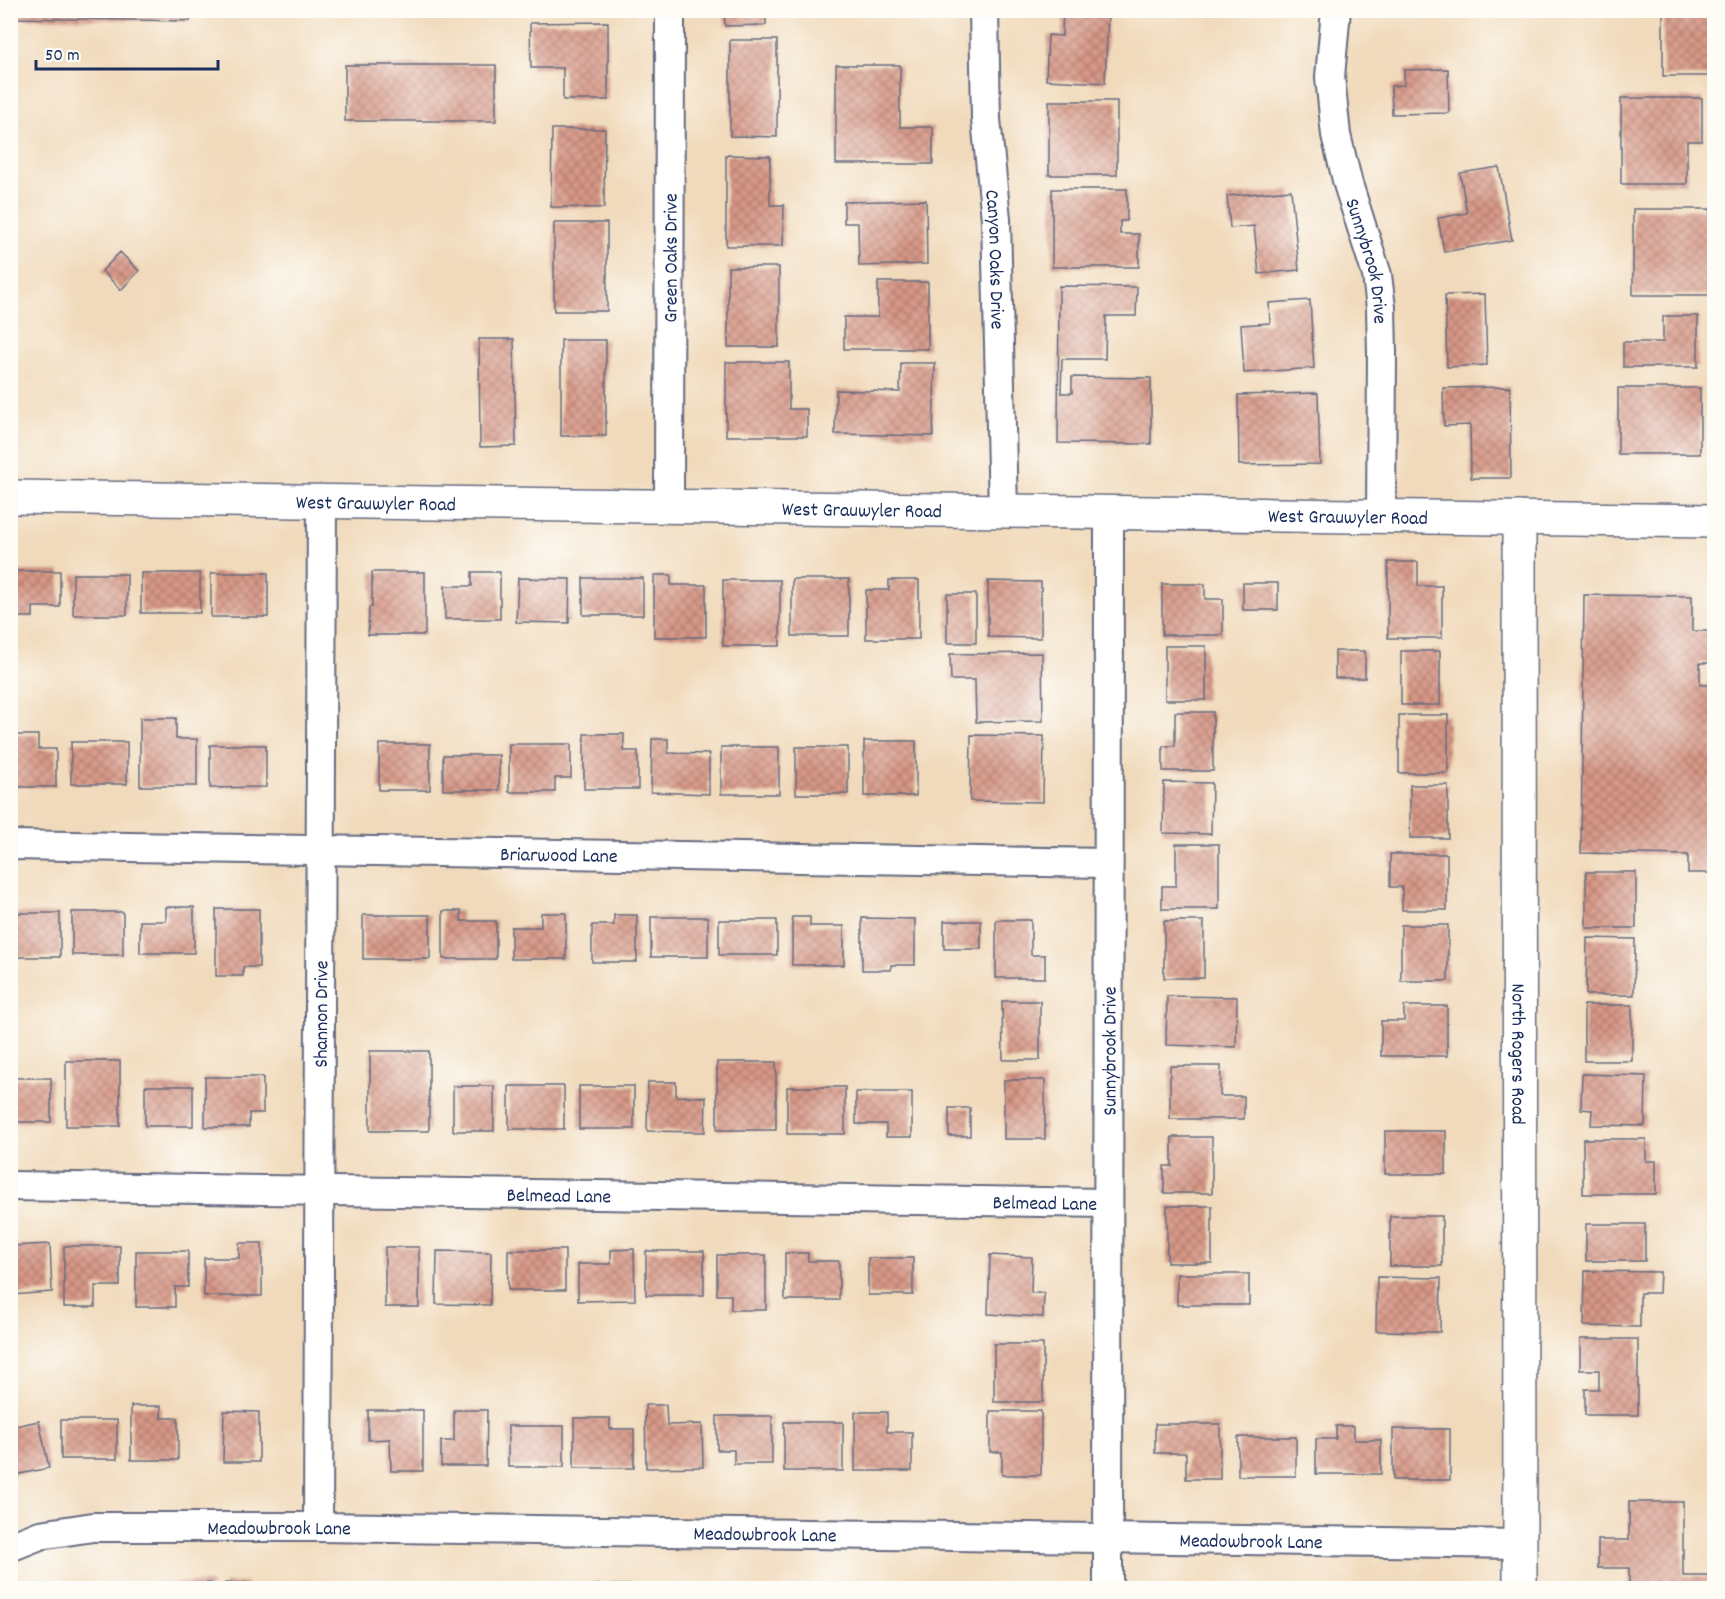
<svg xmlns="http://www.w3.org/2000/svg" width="1725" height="1599" font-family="Dekko,sans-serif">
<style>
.building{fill:url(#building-cross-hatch)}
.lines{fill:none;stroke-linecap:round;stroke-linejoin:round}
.street-casing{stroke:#666b7f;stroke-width:32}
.secondary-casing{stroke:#666b7f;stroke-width:36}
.street{stroke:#fff;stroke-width:28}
.secondary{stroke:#fff;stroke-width:33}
.labels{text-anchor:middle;stroke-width:4.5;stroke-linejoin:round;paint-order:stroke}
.street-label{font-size:20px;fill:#1b2f5e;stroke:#fdfcf7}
</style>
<defs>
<pattern id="building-cross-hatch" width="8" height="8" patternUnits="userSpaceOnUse" patternTransform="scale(1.5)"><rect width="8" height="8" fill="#d89886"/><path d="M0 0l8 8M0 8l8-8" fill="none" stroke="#ae7c71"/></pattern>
</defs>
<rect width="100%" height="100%" fill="#fdfcf7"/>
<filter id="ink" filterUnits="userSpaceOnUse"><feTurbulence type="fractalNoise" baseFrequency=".0167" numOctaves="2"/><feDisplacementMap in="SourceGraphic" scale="12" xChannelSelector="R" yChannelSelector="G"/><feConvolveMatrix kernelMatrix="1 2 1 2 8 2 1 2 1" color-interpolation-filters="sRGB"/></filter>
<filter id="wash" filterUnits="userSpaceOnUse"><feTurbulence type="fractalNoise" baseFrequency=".008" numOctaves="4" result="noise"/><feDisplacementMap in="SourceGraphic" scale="24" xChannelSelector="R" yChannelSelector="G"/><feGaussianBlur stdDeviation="1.35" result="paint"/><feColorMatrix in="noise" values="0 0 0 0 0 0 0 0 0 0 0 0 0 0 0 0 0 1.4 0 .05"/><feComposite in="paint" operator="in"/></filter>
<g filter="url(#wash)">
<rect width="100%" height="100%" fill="#f1dabb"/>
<g id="blocks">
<path class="building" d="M 10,10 L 190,10 L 190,21 L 10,18 Z
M 724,10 L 766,10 L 766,25 L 725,26 Z
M 1063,10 L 1108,13 L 1105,83 L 1046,80 L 1048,35 L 1062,36 Z
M 1663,10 L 1714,10 L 1714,76 L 1663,76 Z
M 608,22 L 608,100 L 563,100 L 563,68 L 531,68 L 530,23 Z
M 730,40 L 777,40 L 777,137 L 730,136 Z
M 345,65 L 496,65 L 496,121 L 345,121 Z
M 836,65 L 900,65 L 900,127 L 933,127 L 933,164 L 836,164 Z
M 1448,69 L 1449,113 L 1392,114 L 1391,86 L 1404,85 L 1404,70 Z
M 1621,98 L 1702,98 L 1702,141 L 1687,141 L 1687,184 L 1621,184 Z
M 1049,101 L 1117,101 L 1117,175 L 1049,175 Z
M 552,129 L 605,129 L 604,208 L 551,207 Z
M 726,155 L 770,156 L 770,205 L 784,205 L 783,246 L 726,246 Z
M 1499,167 L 1512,240 L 1444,252 L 1438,218 L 1467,213 L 1460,173 Z
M 1052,189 L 1127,189 L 1127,221 L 1120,221 L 1120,234 L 1139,234 L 1139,267 L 1052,267 Z
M 1291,190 L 1299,270 L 1259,274 L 1254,226 L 1230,228 L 1227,196 Z
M 926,200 L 927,264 L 859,266 L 858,223 L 844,223 L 844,202 Z
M 1633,209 L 1710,209 L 1710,295 L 1633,295 Z
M 554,223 L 607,223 L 607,311 L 554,311 Z
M 120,252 L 139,271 L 121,290 L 102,271 Z
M 728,267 L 779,267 L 779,347 L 728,347 Z
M 878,282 L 928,282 L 928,349 L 844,349 L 844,317 L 878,317 Z
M 1059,286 L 1137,287 L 1136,316 L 1106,316 L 1105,359 L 1062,359 L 1061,393 L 1072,393 L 1072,377 L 1151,378 L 1151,444 L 1058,443 Z
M 1485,294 L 1487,365 L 1447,367 L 1445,295 Z
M 1310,300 L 1314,368 L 1244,373 L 1241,325 L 1270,323 L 1269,303 Z
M 1663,316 L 1698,316 L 1698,367 L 1623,367 L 1623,342 L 1663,342 Z
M 479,339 L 514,339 L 516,446 L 480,447 Z
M 561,340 L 606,340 L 606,436 L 561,436 Z
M 726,362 L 789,362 L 789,409 L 807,409 L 807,436 L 726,436 Z
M 901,363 L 935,363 L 933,436 L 835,434 L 836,390 L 900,392 Z
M 1510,387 L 1511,478 L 1471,478 L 1470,425 L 1444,426 L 1443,388 Z
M 1618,388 L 1700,388 L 1700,454 L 1618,454 Z
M 1318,393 L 1320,464 L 1239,465 L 1238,395 Z
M 1388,562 L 1418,562 L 1418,586 L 1442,586 L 1442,638 L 1388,638 Z
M 10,571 L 60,571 L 60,607 L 33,607 L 33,617 L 10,617 Z
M 372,572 L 425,572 L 425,635 L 368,635 L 369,607 L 372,607 Z
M 472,572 L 500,572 L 500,619 L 445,619 L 445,586 L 472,586 Z
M 141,573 L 200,573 L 200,613 L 141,613 Z
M 211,573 L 268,573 L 268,617 L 211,617 Z
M 73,574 L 127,574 L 127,615 L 73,615 Z
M 654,575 L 671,575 L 671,585 L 706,585 L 706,637 L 654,637 Z
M 518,578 L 570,579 L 569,623 L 516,622 Z
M 583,578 L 643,578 L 643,615 L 583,615 Z
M 792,579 L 849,579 L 849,636 L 792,636 Z
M 723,580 L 780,580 L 780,646 L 723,646 Z
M 889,580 L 919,580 L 919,639 L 866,639 L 866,590 L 889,590 Z
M 988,581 L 1041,582 L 1041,638 L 988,637 Z
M 1243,583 L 1278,583 L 1278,610 L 1243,610 Z
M 1162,584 L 1205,584 L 1205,599 L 1223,599 L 1223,635 L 1162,635 Z
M 947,594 L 976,594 L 976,643 L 947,643 Z
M 1584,595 L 1692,596 L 1692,631 L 1711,631 L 1710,663 L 1700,663 L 1700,685 L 1714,685 L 1714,873 L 1688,873 L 1688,855 L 1581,853 Z
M 1165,646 L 1206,646 L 1206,700 L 1165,700 Z
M 1335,651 L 1365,651 L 1365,678 L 1335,678 Z
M 1401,651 L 1440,651 L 1440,705 L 1401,705 Z
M 1042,653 L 1043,721 L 976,722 L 975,680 L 951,680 L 950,654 Z
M 1175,712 L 1213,712 L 1213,771 L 1163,771 L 1163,746 L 1175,746 Z
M 1399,715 L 1448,715 L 1448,773 L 1399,773 Z
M 140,718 L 176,718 L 176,739 L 197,739 L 197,786 L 140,786 Z
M 584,734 L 624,734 L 624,751 L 638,751 L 638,789 L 584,789 Z
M 10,735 L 38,735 L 38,749 L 56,749 L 56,787 L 11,787 Z
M 971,735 L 1044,736 L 1043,802 L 970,801 Z
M 652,739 L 668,739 L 668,753 L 709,754 L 709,794 L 651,792 Z
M 864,741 L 916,741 L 916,796 L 864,796 Z
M 71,742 L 127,742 L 127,784 L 71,784 Z
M 379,744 L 430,744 L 430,790 L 379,790 Z
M 509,744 L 571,744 L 571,778 L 555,778 L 555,792 L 509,792 Z
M 210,745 L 266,745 L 266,787 L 210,788 Z
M 721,747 L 779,747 L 779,794 L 721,794 Z
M 796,747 L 848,747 L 848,794 L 796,794 Z
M 443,755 L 499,755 L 499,790 L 443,790 Z
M 1164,782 L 1212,783 L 1211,834 L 1163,833 Z
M 1410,785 L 1448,785 L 1448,838 L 1410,838 Z
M 1176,844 L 1219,844 L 1219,909 L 1162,909 L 1162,886 L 1176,886 Z
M 1390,854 L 1447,854 L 1447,910 L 1402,910 L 1402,887 L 1390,887 Z
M 1586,872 L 1636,872 L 1636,928 L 1586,928 Z
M 166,907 L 194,907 L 194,953 L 140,953 L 140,921 L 166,921 Z
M 216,909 L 259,909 L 259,967 L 243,967 L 243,976 L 216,976 Z
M 443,911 L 461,911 L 461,921 L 496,921 L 496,959 L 443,959 Z
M 72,912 L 123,912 L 123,955 L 72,955 Z
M 10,913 L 60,913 L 60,957 L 10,957 Z
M 541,913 L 566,913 L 566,959 L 511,959 L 511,927 L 541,927 Z
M 363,915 L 430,915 L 430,959 L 363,959 Z
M 614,915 L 637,915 L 637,962 L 592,962 L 592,925 L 614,925 Z
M 651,917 L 708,917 L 708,957 L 651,957 Z
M 792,917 L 810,917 L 810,926 L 844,926 L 844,965 L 792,965 Z
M 862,918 L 915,919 L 915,965 L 891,965 L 891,970 L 862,970 Z
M 719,920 L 777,920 L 777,955 L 719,955 Z
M 996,920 L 1031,920 L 1031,955 L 1045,955 L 1045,978 L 996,978 Z
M 944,921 L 981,921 L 981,949 L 944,949 Z
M 1164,921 L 1204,921 L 1204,978 L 1164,978 Z
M 1401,925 L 1448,925 L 1448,981 L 1401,981 Z
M 1587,938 L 1635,939 L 1634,995 L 1586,995 Z
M 1167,996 L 1237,997 L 1236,1047 L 1166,1045 Z
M 1002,1001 L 1040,1001 L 1040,1060 L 1003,1060 Z
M 1584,1005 L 1632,1005 L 1632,1061 L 1584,1061 Z
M 1404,1006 L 1447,1006 L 1447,1056 L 1381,1056 L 1381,1021 L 1404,1021 Z
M 370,1051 L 429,1051 L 429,1131 L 370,1131 Z
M 66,1061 L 120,1061 L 120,1126 L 66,1126 Z
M 717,1062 L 776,1062 L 776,1130 L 717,1130 Z
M 1170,1066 L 1221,1066 L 1220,1096 L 1244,1096 L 1244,1119 L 1170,1119 Z
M 1582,1074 L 1646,1076 L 1645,1126 L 1591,1125 L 1592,1110 L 1581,1109 Z
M 205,1077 L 263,1077 L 263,1113 L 249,1113 L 249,1127 L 205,1127 Z
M 10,1078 L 51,1078 L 51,1122 L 10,1122 Z
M 1004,1080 L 1045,1080 L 1045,1139 L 1004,1139 Z
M 648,1082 L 676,1082 L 676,1096 L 706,1097 L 705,1132 L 647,1131 Z
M 145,1086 L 193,1086 L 193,1126 L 145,1126 Z
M 453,1086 L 494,1086 L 494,1131 L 453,1131 Z
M 509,1086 L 564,1086 L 564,1129 L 509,1129 Z
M 579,1086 L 634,1086 L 634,1129 L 579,1129 Z
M 787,1087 L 845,1087 L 845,1134 L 787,1134 Z
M 856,1092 L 912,1092 L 912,1137 L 886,1137 L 886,1124 L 856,1124 Z
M 949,1108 L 970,1108 L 970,1136 L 949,1136 Z
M 1385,1131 L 1446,1131 L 1446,1174 L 1385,1174 Z
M 1172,1137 L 1212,1137 L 1212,1193 L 1164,1193 L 1164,1166 L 1172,1166 Z
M 1583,1139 L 1646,1139 L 1646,1161 L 1656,1161 L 1656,1194 L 1583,1194 Z
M 1167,1206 L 1212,1206 L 1212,1263 L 1167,1263 Z
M 1390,1216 L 1442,1216 L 1442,1266 L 1390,1266 Z
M 1586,1224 L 1645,1224 L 1645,1261 L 1586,1261 Z
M 239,1243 L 262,1243 L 262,1296 L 204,1296 L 204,1258 L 239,1258 Z
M 50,1244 L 52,1292 L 10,1295 L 10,1246 Z
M 64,1246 L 120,1246 L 120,1286 L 95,1286 L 95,1307 L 64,1307 Z
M 385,1247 L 419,1247 L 419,1307 L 385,1307 Z
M 634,1249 L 635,1300 L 578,1301 L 578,1264 L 611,1264 L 611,1250 Z
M 508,1250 L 565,1250 L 565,1290 L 508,1290 Z
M 136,1251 L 188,1251 L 188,1287 L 175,1287 L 175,1307 L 136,1307 Z
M 437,1251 L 491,1252 L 490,1305 L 436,1304 Z
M 646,1251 L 704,1251 L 704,1295 L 646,1295 Z
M 785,1253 L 808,1253 L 808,1261 L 839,1261 L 839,1300 L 785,1300 Z
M 717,1255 L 766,1255 L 766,1310 L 731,1310 L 731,1295 L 717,1295 Z
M 990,1255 L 1032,1257 L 1031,1293 L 1044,1293 L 1043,1317 L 988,1314 Z
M 868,1258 L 913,1258 L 913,1295 L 868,1295 Z
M 1585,1271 L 1660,1272 L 1659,1293 L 1640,1293 L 1640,1327 L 1584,1326 Z
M 1177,1274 L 1249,1274 L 1249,1305 L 1177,1305 Z
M 1377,1277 L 1441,1278 L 1440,1332 L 1376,1331 Z
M 1580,1339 L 1638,1339 L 1638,1415 L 1585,1415 L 1585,1389 L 1599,1389 L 1599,1370 L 1580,1370 Z
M 994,1344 L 1043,1344 L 1043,1402 L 994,1402 Z
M 645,1405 L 666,1405 L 667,1425 L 702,1424 L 703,1467 L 646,1468 Z
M 131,1406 L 161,1406 L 161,1418 L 178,1418 L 178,1460 L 131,1460 Z
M 368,1410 L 423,1410 L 423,1471 L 391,1471 L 390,1439 L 368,1440 Z
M 454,1410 L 487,1410 L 486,1466 L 441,1466 L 441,1441 L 454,1441 Z
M 224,1411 L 259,1412 L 259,1462 L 223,1462 Z
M 990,1411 L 1041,1411 L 1041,1475 L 1002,1475 L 1002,1452 L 990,1452 Z
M 855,1412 L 887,1412 L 887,1432 L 912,1432 L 912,1471 L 855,1471 Z
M 717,1416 L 772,1416 L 772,1464 L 734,1464 L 734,1450 L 717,1450 Z
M 574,1418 L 610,1418 L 610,1429 L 634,1429 L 634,1468 L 574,1468 Z
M 61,1420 L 117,1420 L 117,1459 L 61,1459 Z
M 39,1421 L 49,1468 L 10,1476 L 10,1427 Z
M 784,1422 L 843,1422 L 843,1471 L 784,1471 Z
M 1155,1424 L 1220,1424 L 1220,1479 L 1186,1479 L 1186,1453 L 1155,1453 Z
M 508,1426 L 564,1426 L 564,1467 L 508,1467 Z
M 1336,1426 L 1354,1426 L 1354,1440 L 1381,1440 L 1381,1474 L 1316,1474 L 1316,1439 L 1336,1439 Z
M 1393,1429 L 1450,1429 L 1450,1480 L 1393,1480 Z
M 1238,1437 L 1296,1437 L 1296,1476 L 1238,1476 Z
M 1629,1502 L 1683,1502 L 1683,1576 L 1714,1576 L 1714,1588 L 1629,1588 L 1629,1568 L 1598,1568 L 1598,1540 L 1629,1540 Z
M 154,1583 L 212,1583 L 212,1588 L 154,1588 Z
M 225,1583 L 247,1583 L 247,1588 L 225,1588 Z
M 594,1585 L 632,1585 L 632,1588 L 594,1588 Z"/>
</g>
</g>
<g filter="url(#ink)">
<use href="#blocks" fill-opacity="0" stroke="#666b7f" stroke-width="1.5"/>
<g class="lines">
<g class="street-casing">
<g id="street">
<path id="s1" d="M 984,10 L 986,119 L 996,219 L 1003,511"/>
<path id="s2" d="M 1336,10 L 1330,77 L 1336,135 L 1348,184 L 1377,275 L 1381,308 L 1382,354 L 1381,517"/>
<path id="s3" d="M 669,506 L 670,10"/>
<path id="s4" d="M 10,845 L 1108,863"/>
<path id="s5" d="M 10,1186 L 1107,1203"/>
<path id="s6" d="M 318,1527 L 322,501"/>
<path id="s7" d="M 10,1547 L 40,1535 L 93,1527 L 318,1527 L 1520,1544"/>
<path id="s8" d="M 1108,1588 L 1109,513"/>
</g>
</g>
<g class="secondary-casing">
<g id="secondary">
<path id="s9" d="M 10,497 L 1714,521"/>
<path id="s10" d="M 1519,518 L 1520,1588"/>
</g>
</g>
<use href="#street" class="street"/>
<use href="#secondary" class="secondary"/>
</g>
</g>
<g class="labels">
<g class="street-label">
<text dy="7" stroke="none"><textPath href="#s3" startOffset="248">Green Oaks Drive</textPath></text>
<text dy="7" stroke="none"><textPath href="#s1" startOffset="250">Canyon Oaks Drive</textPath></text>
<text dy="7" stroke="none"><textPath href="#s2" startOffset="256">Sunnybrook Drive</textPath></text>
<text dy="7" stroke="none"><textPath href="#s9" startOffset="366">West Grauwyler Road</textPath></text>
<text dy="7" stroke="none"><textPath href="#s9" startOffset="852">West Grauwyler Road</textPath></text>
<text dy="7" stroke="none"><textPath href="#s9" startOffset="1338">West Grauwyler Road</textPath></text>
<text dy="7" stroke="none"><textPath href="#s4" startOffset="549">Briarwood Lane</textPath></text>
<text dy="7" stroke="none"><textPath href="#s6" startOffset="513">Shannon Drive</textPath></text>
<text dy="7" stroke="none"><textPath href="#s8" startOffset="537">Sunnybrook Drive</textPath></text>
<text dy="7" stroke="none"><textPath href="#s10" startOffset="536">North Rogers Road</textPath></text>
<text dy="7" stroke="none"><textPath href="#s5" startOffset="549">Belmead Lane</textPath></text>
<text dy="7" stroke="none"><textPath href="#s5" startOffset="1035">Belmead Lane</textPath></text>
<text dy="7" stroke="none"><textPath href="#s7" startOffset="272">Meadowbrook Lane</textPath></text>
<text dy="7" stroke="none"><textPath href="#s7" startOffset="758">Meadowbrook Lane</textPath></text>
<text dy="7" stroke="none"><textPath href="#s7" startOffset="1244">Meadowbrook Lane</textPath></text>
</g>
</g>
<rect width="1725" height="1599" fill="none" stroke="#fdfcf7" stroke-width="36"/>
<path d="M36 60v9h182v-9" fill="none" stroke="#1b2f5e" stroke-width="3"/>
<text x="45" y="60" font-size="18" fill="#1b2f5e" stroke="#fdfcf7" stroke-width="4.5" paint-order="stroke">50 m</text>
</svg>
